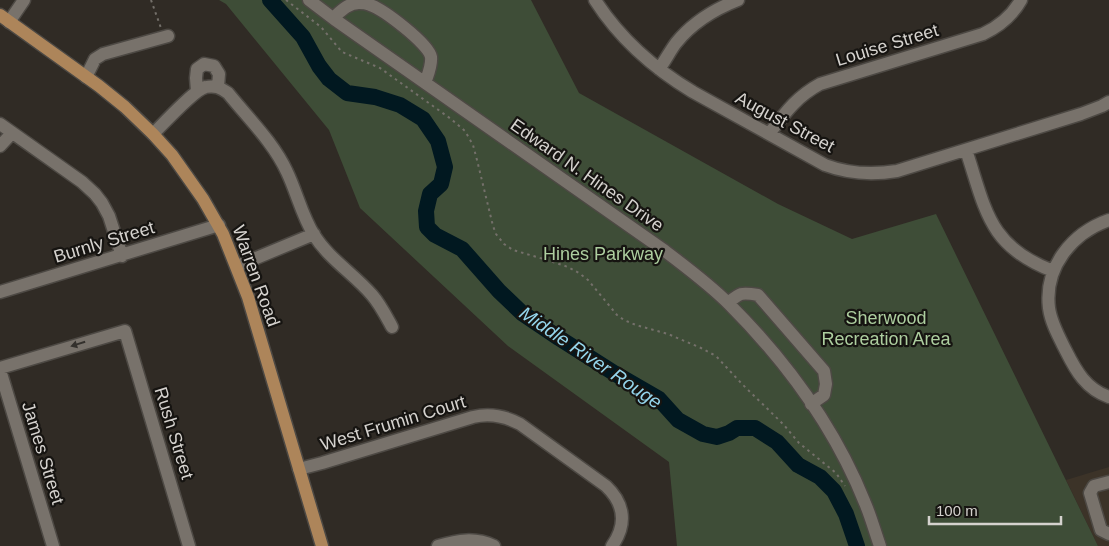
<svg xmlns="http://www.w3.org/2000/svg" width="1109" height="546" font-family="Helvetica,sans-serif">
<style>
.built{fill:#3c3328}
.green{fill:#3e4d37}
.lines{fill:none;stroke-linecap:round;stroke-linejoin:round}
.river{stroke:#011820;stroke-width:16}
.minor-casing{stroke:#4d4944;stroke-width:15}
.major-casing{stroke:#4d4944;stroke-width:15}
.path{stroke:#74706a;stroke-width:2;stroke-dasharray:2.5 4;stroke-linecap:butt}
.minor{stroke:#78726b;stroke-width:12}
.major{stroke:#ad855a;stroke-width:12}
.oneway{fill:#33302c}
.labels{text-anchor:middle;stroke-width:4.5;stroke-linejoin:round;paint-order:stroke}
.street-label{font-size:18px;fill:#d5d2ce;stroke:#161411}
.park-label{font-size:18px;fill:#adce9f;stroke:#161411}
.water-label{font-size:19px;font-style:italic;fill:#94d5ec;stroke:#161411}
</style>
<rect width="100%" height="100%" fill="#302b25"/>
<path class="built" d="M 1109,467 L 1109,546 L 1098,546 L 1066,480 Z"/>
<path class="green" d="M 219,0 L 531,0 L 579,93 L 778,204 L 852,239 L 936,214 L 1098,546 L 677,546 L 669,462 L 508,346 L 360,208 L 329,130 L 226,4 Z"/>
<g class="lines">
<path class="river" d="M 270,0 L 303,37 L 319,66 L 329,79 L 347,93 L 375,97 L 400,105 L 423,119 L 438,141 L 445,167 L 441,184 L 430,194 L 426,211 L 427,227 L 435,235 L 462,249 L 499,291 L 522,313 L 559,338 L 614,373 L 659,399 L 678,420 L 703,434 L 717,437 L 729,433 L 737,428 L 755,428 L 777,442 L 798,465 L 820,477 L 834,491 L 846,514 L 857,546"/>
<g class="minor-casing">
<path id="minor" d="M 309,0 L 334,19 L 665,251 C 687,268 709,284 729,304 C 786,361 835,428 865,503 C 871,517 875,532 880,546
M 595,0 C 620,39 653,68 693,92 L 825,165 C 849,174 872,175 897,171 L 1081,114 L 1102,106 L 1109,102
M 333,18 C 340,12 348,3 359,3 C 362,3 368,4 370,5 C 383,9 429,44 431,57 C 432,66 428,74 425,83
M 9,22 L 24,0
M 659,69 C 665,61 670,51 676,43 C 692,23 715,9 738,0
M 86,77 L 95,59 L 103,54 L 168,36
M 197,91 L 196,78 L 197,69 L 204,64 L 214,66 L 219,74 L 218,87
M 0,124 L 82,182 L 95,194 L 102,203 L 109,216 L 122,256
M 153,134 C 163,124 195,89 206,87 C 215,85 221,88 228,93 C 248,118 274,143 287,172 C 297,193 302,216 314,235 C 329,259 354,274 372,295 C 380,304 386,316 392,327
M 769,134 C 785,113 796,97 820,84 L 983,34 C 1000,26 1012,16 1021,0
M 0,146 L 12,133
M 966,150 C 986,210 988,246 1053,271
M 1109,220 C 1072,233 1044,267 1049,308 C 1051,323 1059,337 1066,351 C 1076,371 1086,389 1109,397
M 237,266 L 314,234
M 0,292 L 219,225
M 728,303 C 740,293 741,292 758,295 L 824,371 L 826,384 L 824,395 L 811,404
M 0,368 L 125,331 L 189,546
M 0,370 L 53,546
M 299,469 L 322,463 L 473,417 C 490,413 505,416 520,424 L 606,486 C 625,504 627,525 612,546
M 1109,482 L 1094,486 L 1090,493 L 1101,530 L 1109,534
M 438,546 C 458,540 475,537 494,546"/>
</g>
<g class="major-casing">
<path id="major" d="M 0,15 L 99,86 L 125,107 L 153,134 L 172,155 L 203,199 L 223,234 L 248,297 L 322,546"/>
</g>
<path class="path" d="M 151,0 L 161,28
M 286,0 L 321,27 L 342,52 L 380,68 L 451,119 L 465,131 L 473,145 L 477,160 L 493,226 L 496,234 L 504,244 L 513,250 L 547,260 L 568,267 L 579,273 L 588,280 L 617,315 L 624,320 L 636,325 L 668,334 L 701,348 L 716,356 L 742,384 L 784,425 L 799,443 L 836,473 L 845,486"/>
<use href="#minor" class="minor"/>
<use href="#major" class="major"/>
</g>
<defs><path id="oneway-solid" d="M-6-.8H1V-3.2L6.5 0L1 3.2V.8H-6Z" transform="scale(1.25)"/></defs>
<use class="oneway" href="#oneway-solid" transform="translate(78 344) rotate(163)"/>
<g class="labels">
<g class="street-label">
<text transform="translate(887 45) rotate(-17)" y="6">Louise Street</text>
<text transform="translate(785 122) rotate(28)" y="6">August Street</text>
<text transform="translate(587 175) rotate(35)" y="6">Edward N. Hines Drive</text>
<text transform="translate(104 242) rotate(-17)" y="6">Burnly Street</text>
<text transform="translate(256 276) rotate(70)" y="6">Warren Road</text>
<text transform="translate(393 423) rotate(-17)" y="6">West Frumin Court</text>
<text transform="translate(174 433) rotate(73)" y="6">Rush Street</text>
<text transform="translate(43 453) rotate(73)" y="6">James Street</text>
</g>
<g class="park-label">
<text x="603" y="260">Hines Parkway</text>
<text x="886" y="324">Sherwood<tspan x="886" dy="21">Recreation Area</tspan></text>
</g>
<g class="water-label">
<text transform="translate(591 357) rotate(34)" y="7">Middle River Rouge</text>
</g>
</g>
<path d="M929 516v8h132v-8" fill="none" stroke="#d5d2ce" stroke-width="2.5"/>
<text x="936" y="516" font-size="15" fill="#d5d2ce" stroke="#161411" stroke-width="4" paint-order="stroke">100 m</text>
</svg>
